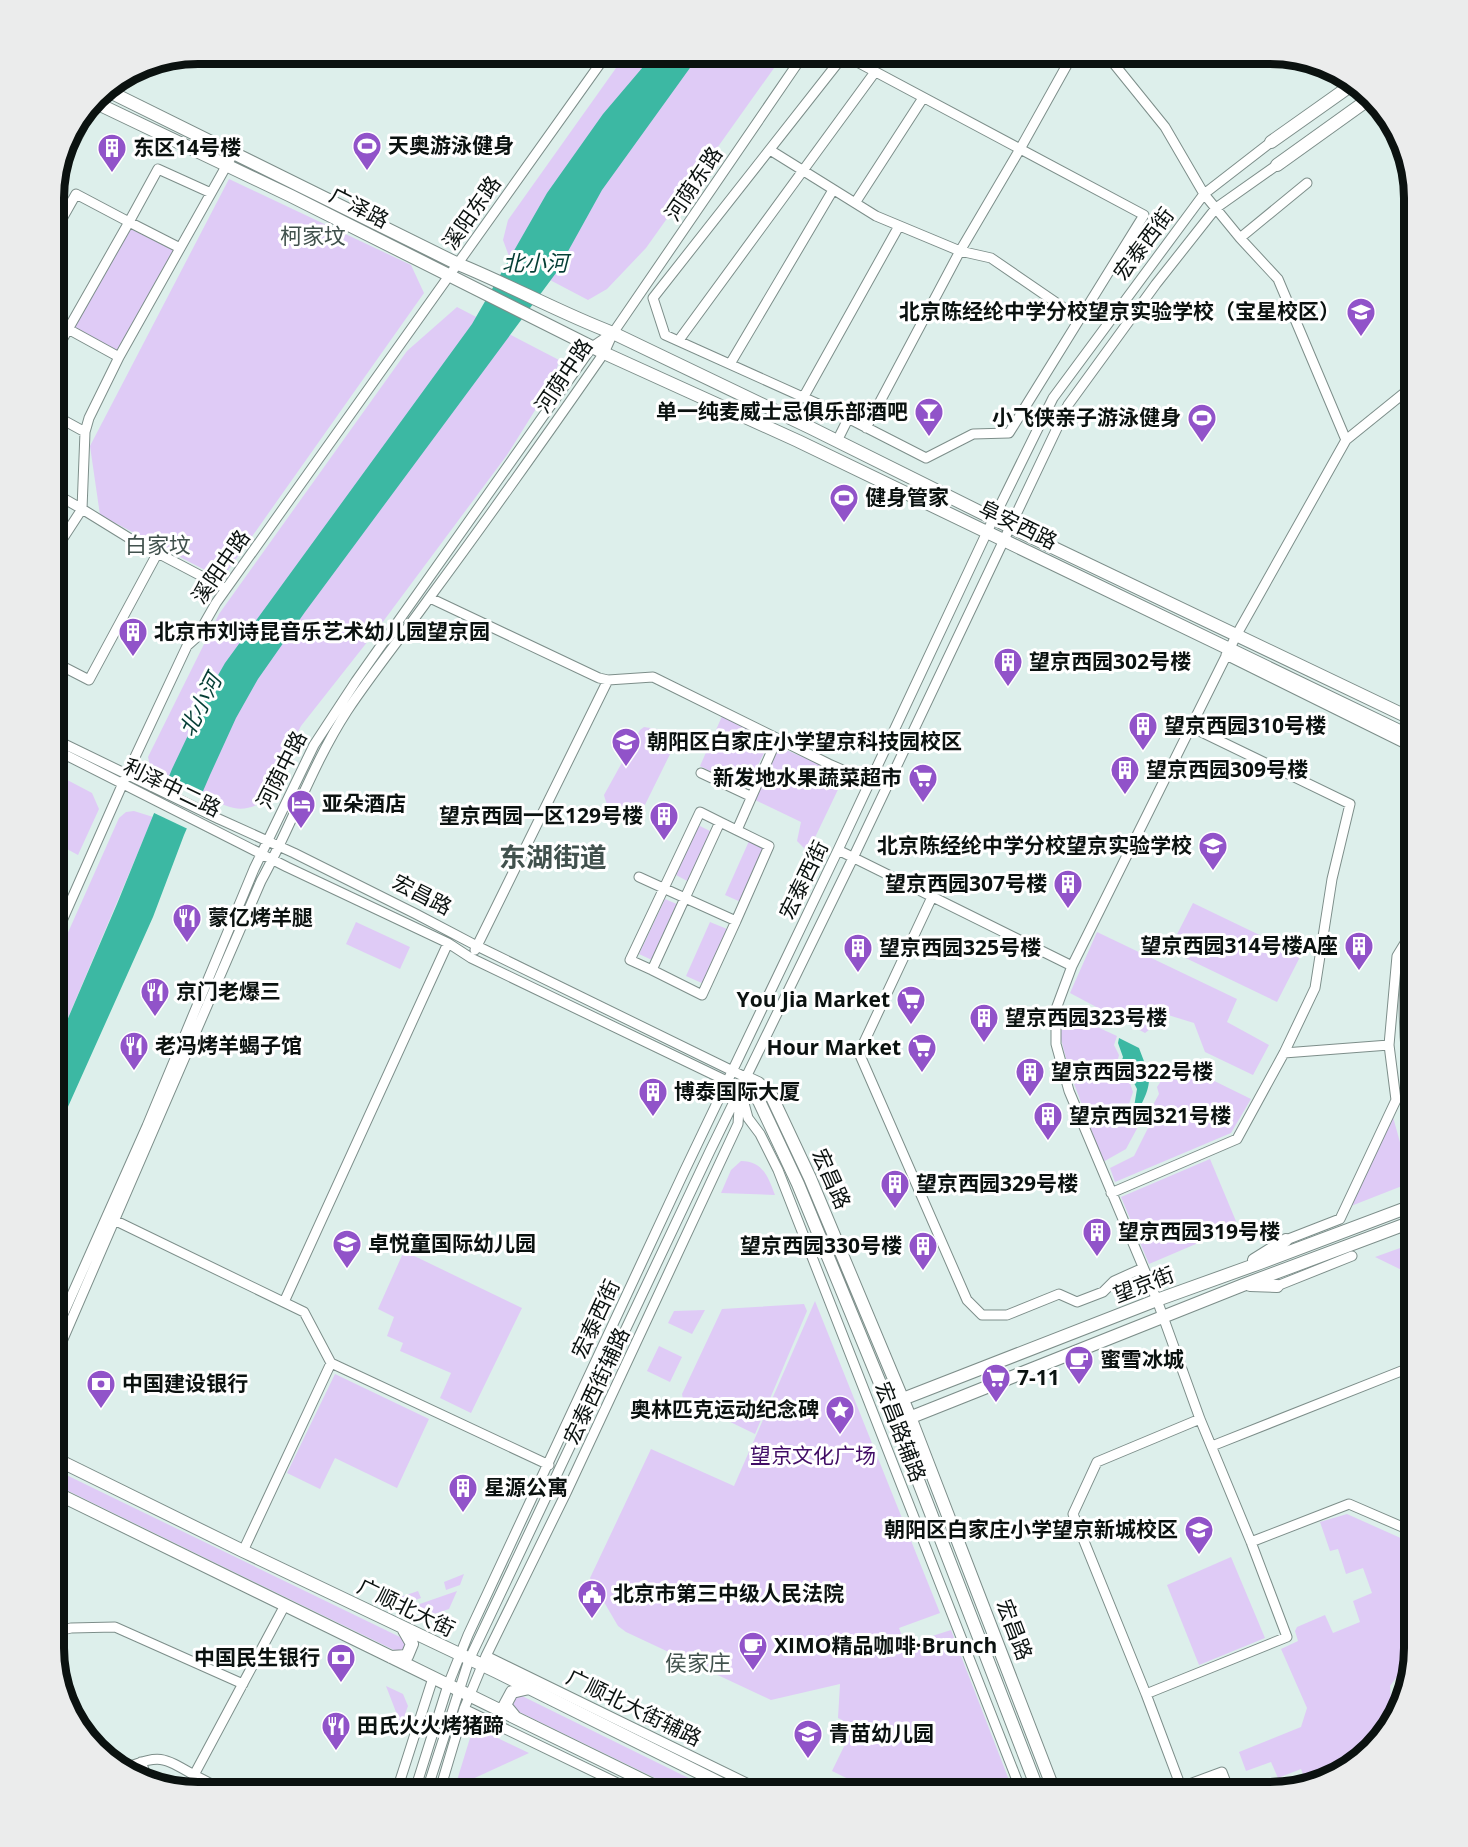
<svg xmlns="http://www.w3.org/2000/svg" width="1468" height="1847" font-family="'Open Sans','Noto Sans SC',sans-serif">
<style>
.green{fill:#dfcbf6}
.water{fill:#3cb8a3}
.pier{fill:#ddefeb}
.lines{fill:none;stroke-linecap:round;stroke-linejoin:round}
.minor-casing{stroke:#7d8e8a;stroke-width:11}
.major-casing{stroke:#7d8e8a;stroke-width:14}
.minor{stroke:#fff;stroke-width:9}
.major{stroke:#fff;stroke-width:12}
.labels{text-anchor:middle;stroke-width:6;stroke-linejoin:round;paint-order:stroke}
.poi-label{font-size:21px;font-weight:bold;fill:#0b1210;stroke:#fff;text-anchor:start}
.street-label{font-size:21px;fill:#0b1210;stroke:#fff}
.park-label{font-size:21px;fill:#410d66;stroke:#fff}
.neighbourhood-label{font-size:22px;fill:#41514d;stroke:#fff}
.water-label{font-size:22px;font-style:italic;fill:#053e35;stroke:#fff}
.district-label{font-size:27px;font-weight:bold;fill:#41514d;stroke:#fff}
.rim{fill:none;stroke:#0b1210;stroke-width:8}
</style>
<rect width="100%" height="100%" fill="#ddefeb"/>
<path class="green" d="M 626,54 L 784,54 L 646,248 L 607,289 L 588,300 L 510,259 L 503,240 L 508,220 Z
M 229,179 L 411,265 L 424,293 L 222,579 L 100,515 L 90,446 Z
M 129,224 L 177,249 L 117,355 L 72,331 Z
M 457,307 L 559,360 L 554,380 L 507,455 L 379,627 L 301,726 L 261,803 C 252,807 244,810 234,808 C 209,802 174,781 151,769 L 148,757 L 219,614 L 407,351 Z
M 54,503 L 65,508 L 69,534 L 54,560 Z
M 723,714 L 767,736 L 769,743 L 746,789 L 700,766 Z
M 644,727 L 663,730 L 676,742 L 638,819 C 619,823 608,812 604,795 L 640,730 Z
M 779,747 L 845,775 L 808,852 L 797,841 L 801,822 L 755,800 Z
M 54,773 L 92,793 L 99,809 L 78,855 L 54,842 Z
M 134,811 L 153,817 L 54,1051 L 54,964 L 119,818 L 126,812 Z
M 698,825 L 712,832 L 689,882 L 676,875 Z
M 749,841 L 766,848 L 743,903 L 725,895 Z
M 665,899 L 679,905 L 654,961 L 639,954 Z
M 1193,903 L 1301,955 L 1277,1002 L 1169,950 Z
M 356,922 L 410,947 L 400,969 L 346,944 Z
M 710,922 L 727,929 L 704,984 L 686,976 Z
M 1097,932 L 1237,999 L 1227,1022 L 1269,1045 L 1253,1075 L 1205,1052 L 1194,1023 L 1168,1015 L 1145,1033 L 1070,993 Z
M 1062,1011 L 1117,1036 L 1114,1045 L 1119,1055 L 1115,1071 L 1123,1081 L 1130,1083 L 1133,1092 L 1127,1110 L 1141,1121 L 1126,1149 L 1103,1162 L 1069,1070 L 1061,1039 Z
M 1194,1071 L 1251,1099 L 1231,1133 L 1115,1182 L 1110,1168 L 1134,1156 L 1156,1112 L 1153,1105 L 1159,1094 L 1157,1087 L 1163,1078 L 1179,1080 Z
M 1393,1117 L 1408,1171 L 1402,1186 L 1351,1206 Z
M 1210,1159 L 1238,1226 L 1149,1264 L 1121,1197 Z
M 741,1161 C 763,1161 768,1177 775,1195 L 721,1193 L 731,1170 Z
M 1414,1243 L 1414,1276 L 1375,1257 Z
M 404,1251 L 522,1308 L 471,1413 L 440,1398 L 451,1373 L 400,1351 L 403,1343 L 387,1336 L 394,1317 L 378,1309 Z
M 815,1301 L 940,1613 L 899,1628 L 908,1652 L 926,1647 L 923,1639 L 951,1630 L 1014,1793 L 877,1793 L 832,1771 L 854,1726 L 838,1718 L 840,1684 L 771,1700 L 626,1632 L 618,1626 L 590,1578 L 651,1449 L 734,1486 Z
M 804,1304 L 807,1311 L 755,1434 L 683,1399 L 682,1394 L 722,1309 Z
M 705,1310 L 692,1334 L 668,1323 L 674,1311 Z
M 659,1346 L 682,1357 L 670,1382 L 647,1371 Z
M 335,1374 L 429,1419 L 397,1488 L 335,1458 L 320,1489 L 287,1473 Z
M 54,1469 L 402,1638 L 407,1644 L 404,1652 L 396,1651 L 54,1484 Z
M 1347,1514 L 1414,1544 L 1414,1649 L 1410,1665 L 1404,1667 L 1390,1686 L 1393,1722 L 1350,1768 L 1306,1782 L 1301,1769 L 1278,1778 L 1271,1762 L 1246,1771 L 1239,1752 L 1301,1727 L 1307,1708 L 1281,1649 L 1298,1641 L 1295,1631 L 1297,1627 L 1325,1615 L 1333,1633 L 1360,1622 L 1353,1601 L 1372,1593 L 1363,1568 L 1346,1574 L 1338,1549 L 1330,1551 L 1320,1522 Z
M 1231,1557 L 1265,1638 L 1199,1665 L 1167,1585 Z
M 464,1574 L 460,1585 L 446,1590 L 444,1582 Z
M 418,1591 L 421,1598 L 407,1603 L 397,1598 Z
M 457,1591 L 449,1609 L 431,1615 L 414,1606 Z
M 386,1686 L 403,1694 L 408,1706 L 401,1725 Z
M 520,1695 L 719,1793 L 686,1793 L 513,1709 L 510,1699 Z
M 483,1731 L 529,1753 L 455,1787 L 470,1738 L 476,1732 Z"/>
<path class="water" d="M 654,54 L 700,54 L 602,190 L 556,273 L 305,612 L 258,679 L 236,718 L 210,775 L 184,835 L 153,917 L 54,1138 L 54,1051 L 117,904 L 172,769 L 209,691 L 225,663 L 472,324 L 547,193 L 603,114 Z
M 1119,1038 L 1139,1048 C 1148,1073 1155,1078 1141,1105 L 1144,1108 L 1139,1116 L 1133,1113 L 1137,1089 L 1133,1081 L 1124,1077 L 1119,1069 L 1123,1057 L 1118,1043 Z"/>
<path class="pier" d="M 166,777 L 204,796 L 190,830 L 152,812 Z"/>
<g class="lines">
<g class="minor-casing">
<path id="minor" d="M 1106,54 L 1165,127 L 1204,194 L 1240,238 L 1278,279 L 1346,440 L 1237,634 L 1072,966 L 1056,1009 L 1056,1044 L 1069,1091 L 1157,1300 L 1200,1419 L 1251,1542 L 1287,1637 L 1146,1694
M 844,55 L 1144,215 L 1009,433 L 973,434 L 926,458 L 836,412 L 665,335 L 653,298 Z
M 770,150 L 876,216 L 960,251 L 991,258 L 1080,319
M 59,173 L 99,95
M 855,203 L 923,98
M 54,233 L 76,194 L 129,222 L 158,169 L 211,193
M 1240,238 L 1307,183
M 68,329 L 119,357
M 679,340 L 875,72
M 54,354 L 129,222 L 180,248
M 730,364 L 833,190
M 803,398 L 899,226
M 54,415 L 85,432
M 866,428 L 960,251 L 1020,149 L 1073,54
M 1346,440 L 1414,385
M 837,441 L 848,419
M 54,552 L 82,509 L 54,493
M 226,589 L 129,538 L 82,509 L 85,432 L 89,418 L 119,357 L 233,154
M 430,598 L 599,678 L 608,680 L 653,677 L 829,764 L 870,782
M 1226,655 L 1414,748
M 54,662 L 89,680 L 157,554
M 54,739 L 219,819 L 294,853 L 416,914 L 477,946 L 745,1077
M 54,749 L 287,867 L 448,943 L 471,958 L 733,1084
M 701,773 L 750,796
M 720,822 L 769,846 L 736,921 L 685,898 Z
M 737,830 L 777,739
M 838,850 L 1072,966
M 639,877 L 685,898 L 652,970 L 702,995 L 736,921
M 932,897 L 859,1053 L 967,1300 L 982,1315 L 1007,1315 L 1059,1294 L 1077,1302 L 1103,1292 L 1114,1281 L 1143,1268
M 54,939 L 127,774 L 187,646 L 196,638 L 216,603 L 607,54
M 475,950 L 608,680
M 652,970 L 630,960 L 700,812 L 720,822
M 1284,1053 L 1389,1045
M 742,1096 L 748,1118 L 760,1134 L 778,1170 L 1022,1793
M 1111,1193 L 1237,1139 L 1284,1053 L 1315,988 L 1332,879 L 1350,804 L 1191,727
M 114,1220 L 304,1312 L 331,1363 L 549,1465
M 1286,1240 L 1340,1219 L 1396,1100 L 1389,1045 L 1397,956 L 1408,938
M 1277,1286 L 1352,1256
M 284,1302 L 448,943
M 54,1335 L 147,1126 L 254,869 L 314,745 L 356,681 L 592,347 L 611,334
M 54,1360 L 261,881 C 292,825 312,765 347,711 C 373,672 403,635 430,597 C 489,517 547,435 604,353 L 613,333 L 804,54
M 1212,1446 L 1414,1366
M 1251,1542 L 1349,1504 L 1414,1532
M 243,1551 L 331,1363
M 54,1638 L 58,1631 L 71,1628 L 115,1627 L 243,1684
M 486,1656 L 767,1793
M 464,1709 L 638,1793
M 141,1762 L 148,1780
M 121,1769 C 160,1756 158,1754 194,1775 L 285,1605
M 194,1775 L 229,1793
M 1181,1787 L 1146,1694 L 1073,1514 L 1097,1462 L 1200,1419
M 396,1793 L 433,1678
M 414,1793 L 448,1685 L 468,1635 L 683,1174 L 838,850 L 987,532 L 1053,398 L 1204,194 L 1271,142
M 426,1793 L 469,1660 L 710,1151 L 853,858 L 1068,405 L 1156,284 L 1216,208 L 1277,165
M 439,1793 L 464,1709 L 486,1656 L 566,1493 L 738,1124 L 740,1093
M 1165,1793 L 1222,1772 L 1230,1793"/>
</g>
<g class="major-casing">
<path id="major" d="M 104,89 L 458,264 C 510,285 560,313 613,333 L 811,428 L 1010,527 L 1414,720
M 94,102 L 291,196 L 604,353 L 798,441 L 1414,738
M 1271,142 L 1353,84
M 1277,165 L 1369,99
M 745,1077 L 758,1083 L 771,1095 L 810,1178 L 910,1417 L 1055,1793
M 740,1087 L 752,1093 L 759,1101 L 798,1184 L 889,1405 L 1039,1793
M 1414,1098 C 1402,1034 1404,966 1414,902
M 1254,1260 L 1286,1240
M 1250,1285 L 1277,1286
M 895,1402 L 1157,1300 L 1260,1263 L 1414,1205
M 904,1420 L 1243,1285 L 1414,1221
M 54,1458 L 243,1551 L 497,1672 L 740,1793
M 54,1492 L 669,1793
M 391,1657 L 407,1656 L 412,1644 L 404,1630
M 514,1716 L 505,1705 L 512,1692 L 529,1688"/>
</g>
<use href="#minor" class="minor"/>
<use href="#major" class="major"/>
</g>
<defs>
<g id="stadium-pin" transform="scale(1.5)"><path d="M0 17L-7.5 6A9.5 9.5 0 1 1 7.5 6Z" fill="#9153c9" stroke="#fff"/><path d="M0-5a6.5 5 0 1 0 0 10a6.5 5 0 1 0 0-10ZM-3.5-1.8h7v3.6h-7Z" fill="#fff"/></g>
<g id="building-pin" transform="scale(1.5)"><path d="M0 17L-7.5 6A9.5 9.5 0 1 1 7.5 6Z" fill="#9153c9" stroke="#fff"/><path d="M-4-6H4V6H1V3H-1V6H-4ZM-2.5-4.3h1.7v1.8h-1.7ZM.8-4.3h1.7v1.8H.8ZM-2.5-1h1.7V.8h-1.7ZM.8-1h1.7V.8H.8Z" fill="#fff"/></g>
<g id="school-pin" transform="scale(1.5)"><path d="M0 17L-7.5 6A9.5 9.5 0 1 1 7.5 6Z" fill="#9153c9" stroke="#fff"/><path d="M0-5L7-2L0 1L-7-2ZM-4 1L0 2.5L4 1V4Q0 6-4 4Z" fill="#fff"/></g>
<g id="bar-pin" transform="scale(1.5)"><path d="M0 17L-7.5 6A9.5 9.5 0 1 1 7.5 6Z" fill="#9153c9" stroke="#fff"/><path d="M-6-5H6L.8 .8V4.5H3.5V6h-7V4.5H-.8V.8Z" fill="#fff"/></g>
<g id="supermarket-pin" transform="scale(1.5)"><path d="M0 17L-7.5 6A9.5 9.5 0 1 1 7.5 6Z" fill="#9153c9" stroke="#fff"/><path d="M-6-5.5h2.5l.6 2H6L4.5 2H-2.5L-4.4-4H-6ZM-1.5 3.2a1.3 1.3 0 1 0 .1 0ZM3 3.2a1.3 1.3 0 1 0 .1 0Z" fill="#fff"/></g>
<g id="hotel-pin" transform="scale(1.5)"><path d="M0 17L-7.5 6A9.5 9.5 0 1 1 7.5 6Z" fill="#9153c9" stroke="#fff"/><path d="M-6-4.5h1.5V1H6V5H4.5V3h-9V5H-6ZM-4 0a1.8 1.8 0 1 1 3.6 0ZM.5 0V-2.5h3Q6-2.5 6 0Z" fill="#fff"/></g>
<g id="restaurant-pin" transform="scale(1.5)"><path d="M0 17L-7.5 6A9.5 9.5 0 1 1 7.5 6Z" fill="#9153c9" stroke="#fff"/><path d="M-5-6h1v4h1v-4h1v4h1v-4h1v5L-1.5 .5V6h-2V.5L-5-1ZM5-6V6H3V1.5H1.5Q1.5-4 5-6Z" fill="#fff"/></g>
<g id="cafe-pin" transform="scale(1.5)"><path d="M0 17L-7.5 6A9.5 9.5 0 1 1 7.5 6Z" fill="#9153c9" stroke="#fff"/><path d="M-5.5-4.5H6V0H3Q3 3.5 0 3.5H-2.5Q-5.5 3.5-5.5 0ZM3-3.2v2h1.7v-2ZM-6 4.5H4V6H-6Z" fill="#fff"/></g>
<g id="bank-pin" transform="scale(1.5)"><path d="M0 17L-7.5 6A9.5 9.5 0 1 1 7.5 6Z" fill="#9153c9" stroke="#fff"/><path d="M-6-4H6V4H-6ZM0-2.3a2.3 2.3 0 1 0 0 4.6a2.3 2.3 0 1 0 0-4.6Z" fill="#fff"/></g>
<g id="sight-pin" transform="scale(1.5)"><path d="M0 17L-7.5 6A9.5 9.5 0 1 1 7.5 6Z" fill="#9153c9" stroke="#fff"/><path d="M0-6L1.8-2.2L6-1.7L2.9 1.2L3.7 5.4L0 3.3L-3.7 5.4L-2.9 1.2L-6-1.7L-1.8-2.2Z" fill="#fff"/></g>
<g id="civic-pin" transform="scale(1.5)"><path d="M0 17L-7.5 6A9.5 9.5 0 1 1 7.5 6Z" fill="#9153c9" stroke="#fff"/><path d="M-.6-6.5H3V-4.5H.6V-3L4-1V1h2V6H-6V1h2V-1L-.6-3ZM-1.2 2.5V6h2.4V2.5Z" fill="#fff"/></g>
</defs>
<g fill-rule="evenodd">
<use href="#stadium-pin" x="367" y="146"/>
<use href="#building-pin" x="112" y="148"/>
<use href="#school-pin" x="1361" y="312"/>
<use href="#bar-pin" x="929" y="412"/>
<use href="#stadium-pin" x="1202" y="418"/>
<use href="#stadium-pin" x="844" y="498"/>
<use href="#building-pin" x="133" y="632"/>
<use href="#building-pin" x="1008" y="662"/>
<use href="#building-pin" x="1143" y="726"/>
<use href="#school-pin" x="626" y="742"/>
<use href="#building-pin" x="1125" y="770"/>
<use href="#supermarket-pin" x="923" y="778"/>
<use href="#hotel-pin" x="301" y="804"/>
<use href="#building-pin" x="664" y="816"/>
<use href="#school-pin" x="1213" y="846"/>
<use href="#building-pin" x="1068" y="884"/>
<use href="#restaurant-pin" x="187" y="918"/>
<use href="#building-pin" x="1359" y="946"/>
<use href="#building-pin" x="858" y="948"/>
<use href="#restaurant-pin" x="155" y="992"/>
<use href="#supermarket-pin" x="911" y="1000"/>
<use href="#building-pin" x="984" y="1018"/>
<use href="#restaurant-pin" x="134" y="1046"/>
<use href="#supermarket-pin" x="922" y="1048"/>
<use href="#building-pin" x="1030" y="1072"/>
<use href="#building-pin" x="653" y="1092"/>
<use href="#building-pin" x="1048" y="1116"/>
<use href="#building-pin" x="895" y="1184"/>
<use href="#building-pin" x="1097" y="1232"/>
<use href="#school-pin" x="347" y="1244"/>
<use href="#building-pin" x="923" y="1246"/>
<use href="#cafe-pin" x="1079" y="1360"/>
<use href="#supermarket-pin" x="996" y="1378"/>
<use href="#bank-pin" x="101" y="1384"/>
<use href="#sight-pin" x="840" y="1410"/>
<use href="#building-pin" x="463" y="1488"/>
<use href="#school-pin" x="1199" y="1530"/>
<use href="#civic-pin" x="592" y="1594"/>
<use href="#cafe-pin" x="753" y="1646"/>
<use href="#bank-pin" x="341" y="1658"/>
<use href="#restaurant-pin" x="336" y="1726"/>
<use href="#school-pin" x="808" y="1734"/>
</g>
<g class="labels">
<g class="poi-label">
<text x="388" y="153">天奥游泳健身</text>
<text x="133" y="155">东区14号楼</text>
<text x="1340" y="319" text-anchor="end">北京陈经纶中学分校望京实验学校（宝星校区）</text>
<text x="908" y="419" text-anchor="end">单一纯麦威士忌俱乐部酒吧</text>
<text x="1181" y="425" text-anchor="end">小飞侠亲子游泳健身</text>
<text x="865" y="505">健身管家</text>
<text x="154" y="639">北京市刘诗昆音乐艺术幼儿园望京园</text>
<text x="1029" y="669">望京西园302号楼</text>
<text x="1164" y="733">望京西园310号楼</text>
<text x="647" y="749">朝阳区白家庄小学望京科技园校区</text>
<text x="1146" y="777">望京西园309号楼</text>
<text x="902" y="785" text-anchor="end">新发地水果蔬菜超市</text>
<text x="322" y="811">亚朵酒店</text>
<text x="643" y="823" text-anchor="end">望京西园一区129号楼</text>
<text x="1192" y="853" text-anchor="end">北京陈经纶中学分校望京实验学校</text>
<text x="1047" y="891" text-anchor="end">望京西园307号楼</text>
<text x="208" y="925">蒙亿烤羊腿</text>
<text x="1338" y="953" text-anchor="end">望京西园314号楼A座</text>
<text x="879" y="955">望京西园325号楼</text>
<text x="176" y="999">京门老爆三</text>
<text x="890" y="1007" text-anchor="end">You Jia Market</text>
<text x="1005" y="1025">望京西园323号楼</text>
<text x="155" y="1053">老冯烤羊蝎子馆</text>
<text x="901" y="1055" text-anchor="end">Hour Market</text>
<text x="1051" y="1079">望京西园322号楼</text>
<text x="674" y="1099">博泰国际大厦</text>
<text x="1069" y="1123">望京西园321号楼</text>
<text x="916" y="1191">望京西园329号楼</text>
<text x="1118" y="1239">望京西园319号楼</text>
<text x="368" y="1251">卓悦童国际幼儿园</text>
<text x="902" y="1253" text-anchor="end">望京西园330号楼</text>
<text x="1100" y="1367">蜜雪冰城</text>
<text x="1017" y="1385">7-11</text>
<text x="122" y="1391">中国建设银行</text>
<text x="819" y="1417" text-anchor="end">奥林匹克运动纪念碑</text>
<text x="484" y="1495">星源公寓</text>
<text x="1178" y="1537" text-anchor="end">朝阳区白家庄小学望京新城校区</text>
<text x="613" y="1601">北京市第三中级人民法院</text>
<text x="774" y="1653">XIMO精品咖啡·Brunch</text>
<text x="320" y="1665" text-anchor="end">中国民生银行</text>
<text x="357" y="1733">田氏火火烤猪蹄</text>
<text x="829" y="1741">青苗幼儿园</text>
</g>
<g class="street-label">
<text transform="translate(694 184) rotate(-56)" y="7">河荫东路</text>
<text transform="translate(359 208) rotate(27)" y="7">广泽路</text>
<text transform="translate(472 213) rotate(-55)" y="7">溪阳东路</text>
<text transform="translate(1144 244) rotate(-53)" y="7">宏泰西街</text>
<text transform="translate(564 376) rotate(-56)" y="7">河荫中路</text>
<text transform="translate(1018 525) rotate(26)" y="7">阜安西路</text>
<text transform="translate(221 567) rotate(-55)" y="7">溪阳中路</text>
<text transform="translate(282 770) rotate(-63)" y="7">河荫中路</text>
<text transform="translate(172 788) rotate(26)" y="7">利泽中二路</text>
<text transform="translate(804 880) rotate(-64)" y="7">宏泰西街</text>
<text transform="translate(422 895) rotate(27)" y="7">宏昌路</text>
<text transform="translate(831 1179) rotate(66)" y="7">宏昌路</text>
<text transform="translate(1144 1285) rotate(-21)" y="7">望京街</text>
<text transform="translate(596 1319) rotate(-65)" y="7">宏泰西街</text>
<text transform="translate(597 1386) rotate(-65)" y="7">宏泰西街辅路</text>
<text transform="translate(900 1432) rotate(69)" y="7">宏昌路辅路</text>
<text transform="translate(406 1608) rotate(26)" y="7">广顺北大街</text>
<text transform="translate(1014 1630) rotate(69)" y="7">宏昌路</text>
<text transform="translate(634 1708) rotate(26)" y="7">广顺北大街辅路</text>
</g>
<g class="park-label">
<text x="813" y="1463">望京文化广场</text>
</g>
<g class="neighbourhood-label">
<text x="313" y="244">柯家坟</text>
<text x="158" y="553">白家坟</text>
<text x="698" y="1671">侯家庄</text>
</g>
<g class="water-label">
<text x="535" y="271">北小河</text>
<text transform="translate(200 705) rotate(-63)" y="8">北小河</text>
</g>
<g class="district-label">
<text x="553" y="867">东湖街道</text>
</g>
</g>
<path d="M0 0H1468V1847H0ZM198 64H1270A134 134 0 0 1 1404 198V1648A134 134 0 0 1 1270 1782H198A134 134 0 0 1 64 1648V198A134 134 0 0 1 198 64Z" fill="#ebecec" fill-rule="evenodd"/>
<path class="rim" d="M198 64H1270A134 134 0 0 1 1404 198V1648A134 134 0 0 1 1270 1782H198A134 134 0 0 1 64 1648V198A134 134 0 0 1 198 64Z"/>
</svg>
